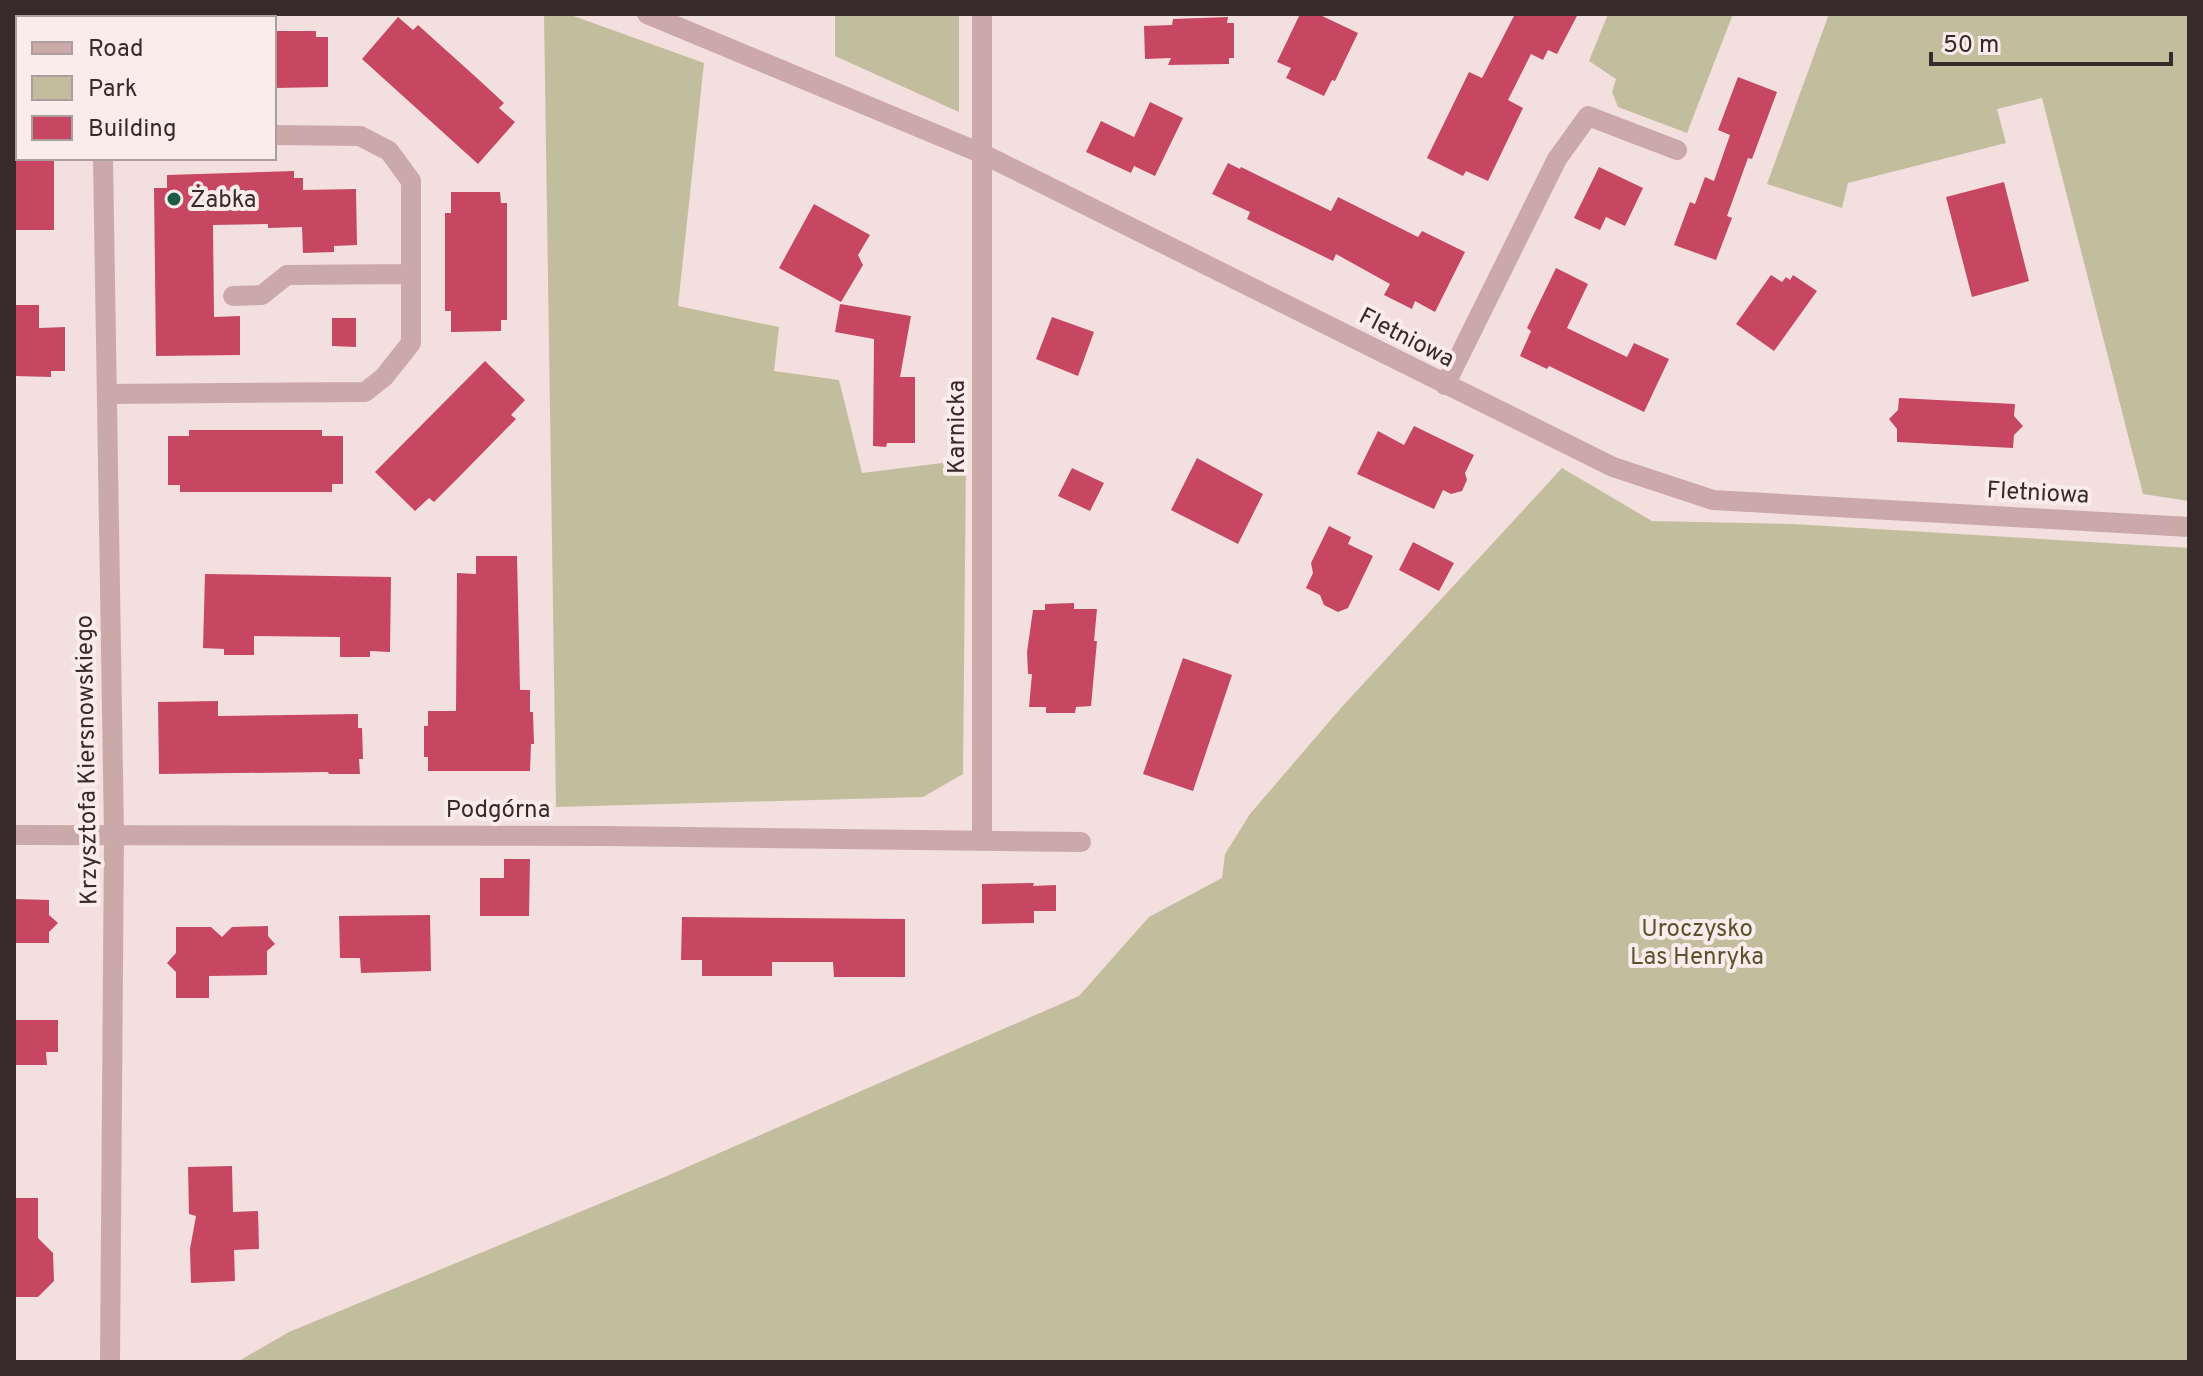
<svg xmlns="http://www.w3.org/2000/svg" width="2203" height="1376" font-family="Overpass,sans-serif">
<style>
.green{fill:#c2be9d}
.building{fill:#c74763}
.lines{fill:none;stroke-linecap:round;stroke-linejoin:round}
.minor{stroke:#cba9a9;stroke-width:20}
.poi-dot{fill:#1e5b43;stroke:#faecea;stroke-width:3}
.labels{text-anchor:middle;stroke-width:8;stroke-linejoin:round;paint-order:stroke}
.poi-label{font-size:24px;fill:#38292b;stroke:#faecea;text-anchor:start}
.street-label{font-size:24px;fill:#38292b;stroke:#faecea}
.park-label{font-size:24px;fill:#57532c;stroke:#faecea}
</style>
<rect width="100%" height="100%" fill="#f3dfde"/>
<path class="green" d="M 544,14 L 568,14 L 704,63 L 678,306 L 779,327 L 774,371 L 839,380 L 862,473 L 966,460 L 963,774 L 923,797 L 556,807 Z
M 835,14 L 959,14 L 959,112 L 835,56 Z
M 1608,14 L 1733,14 L 1687,133 L 1618,107 L 1612,92 L 1616,79 L 1589,61 Z
M 1829,14 L 2189,14 L 2189,501 L 2143,494 L 2042,98 L 1997,109 L 2006,143 L 1848,183 L 1842,208 L 1767,184 Z
M 1562,468 L 1652,521 L 1793,524 L 2189,548 L 2189,1362 L 237,1362 L 289,1332 L 662,1178 L 1079,996 L 1149,917 L 1222,878 L 1225,854 L 1250,814 L 1340,709 Z"/>
<path class="building" d="M 1300,14 L 1318,14 L 1358,33 L 1335,81 L 1332,80 L 1324,96 L 1286,78 L 1291,68 L 1277,62 Z
M 1515,14 L 1578,14 L 1557,54 L 1548,50 L 1543,60 L 1531,54 L 1508,100 L 1523,108 L 1488,181 L 1466,171 L 1463,176 L 1427,158 L 1469,72 L 1482,78 Z
M 398,17 L 413,30 L 418,25 L 478,79 L 504,103 L 499,108 L 515,122 L 478,164 L 362,59 Z
M 1228,17 L 1227,23 L 1234,23 L 1234,58 L 1229,58 L 1229,64 L 1168,65 L 1171,58 L 1145,59 L 1144,26 L 1172,25 L 1173,19 Z
M 274,31 L 316,31 L 316,37 L 328,37 L 328,87 L 274,88 Z
M 1738,77 L 1777,92 L 1752,159 L 1748,158 L 1727,216 L 1732,218 L 1716,260 L 1674,245 L 1690,202 L 1695,204 L 1705,177 L 1714,181 L 1730,135 L 1718,130 Z
M 1150,102 L 1183,118 L 1155,176 L 1134,166 L 1131,173 L 1086,152 L 1101,121 L 1134,137 Z
M 14,158 L 54,158 L 54,230 L 14,230 Z
M 1228,163 L 1240,169 L 1241,167 L 1331,211 L 1338,197 L 1418,237 L 1422,231 L 1465,252 L 1435,312 L 1415,301 L 1412,309 L 1384,295 L 1390,284 L 1336,254 L 1333,261 L 1247,219 L 1250,212 L 1212,194 Z
M 1599,167 L 1643,188 L 1625,226 L 1606,217 L 1600,230 L 1574,218 Z
M 294,171 L 294,178 L 303,178 L 303,190 L 356,189 L 357,245 L 334,246 L 334,252 L 303,253 L 302,227 L 268,228 L 268,224 L 213,225 L 214,317 L 240,316 L 240,355 L 156,356 L 154,188 L 167,188 L 167,175 Z
M 2004,182 L 2029,281 L 1972,297 L 1946,197 Z
M 451,192 L 500,192 L 501,203 L 507,203 L 507,320 L 501,320 L 501,331 L 451,332 L 451,311 L 445,311 L 445,213 L 451,213 Z
M 814,204 L 870,235 L 858,255 L 863,265 L 841,302 L 779,268 Z
M 1556,268 L 1588,284 L 1567,328 L 1627,357 L 1634,343 L 1669,359 L 1644,412 L 1549,366 L 1547,369 L 1520,356 L 1531,331 L 1527,328 Z
M 1771,275 L 1782,282 L 1786,277 L 1790,280 L 1793,275 L 1817,291 L 1774,351 L 1736,324 Z
M 840,304 L 911,316 L 900,377 L 915,377 L 915,443 L 887,443 L 886,447 L 873,446 L 874,339 L 835,332 Z
M 14,305 L 39,305 L 39,328 L 65,327 L 65,371 L 51,371 L 51,377 L 14,376 Z
M 1052,317 L 1094,332 L 1078,376 L 1036,359 Z
M 332,318 L 356,318 L 356,347 L 332,346 Z
M 485,361 L 525,400 L 511,415 L 516,419 L 460,476 L 434,502 L 429,498 L 415,511 L 375,472 Z
M 1899,398 L 2015,404 L 2014,416 L 2023,426 L 2014,435 L 2013,448 L 1897,442 L 1897,429 L 1889,419 L 1898,410 Z
M 1414,426 L 1474,455 L 1465,473 L 1467,480 L 1462,491 L 1451,494 L 1443,490 L 1434,509 L 1357,474 L 1378,431 L 1404,445 Z
M 189,430 L 322,430 L 322,436 L 343,436 L 343,484 L 332,484 L 332,492 L 180,492 L 180,485 L 168,485 L 168,436 L 189,436 Z
M 1197,458 L 1263,494 L 1238,544 L 1171,510 Z
M 1072,468 L 1104,483 L 1090,511 L 1058,496 Z
M 1329,526 L 1351,537 L 1348,544 L 1373,556 L 1348,608 L 1338,612 L 1324,605 L 1320,595 L 1306,588 L 1313,573 L 1311,563 Z
M 1413,542 L 1454,563 L 1439,591 L 1399,570 Z
M 476,556 L 517,556 L 520,690 L 530,690 L 530,712 L 533,712 L 534,744 L 531,744 L 530,771 L 428,771 L 428,757 L 424,757 L 424,726 L 428,726 L 428,711 L 456,711 L 457,573 L 476,574 Z
M 205,574 L 391,577 L 390,652 L 370,651 L 370,657 L 340,657 L 340,637 L 254,636 L 254,655 L 224,655 L 224,649 L 203,648 Z
M 1074,603 L 1074,609 L 1097,609 L 1094,641 L 1097,641 L 1091,706 L 1076,707 L 1075,713 L 1046,713 L 1046,707 L 1029,707 L 1032,674 L 1028,674 L 1027,652 L 1033,610 L 1045,610 L 1045,604 Z
M 1183,658 L 1232,675 L 1193,791 L 1143,774 Z
M 218,701 L 218,716 L 358,714 L 358,728 L 362,728 L 363,759 L 359,759 L 360,774 L 329,774 L 328,772 L 159,774 L 158,702 Z
M 504,859 L 530,859 L 529,916 L 480,916 L 480,878 L 504,878 Z
M 1034,883 L 1033,886 L 1056,885 L 1056,911 L 1034,911 L 1034,923 L 982,924 L 982,884 Z
M 14,899 L 49,900 L 49,915 L 58,923 L 49,932 L 49,943 L 14,943 Z
M 430,915 L 431,971 L 361,973 L 360,958 L 340,958 L 339,916 Z
M 682,917 L 905,919 L 905,977 L 834,977 L 833,962 L 772,962 L 772,976 L 702,976 L 702,960 L 681,960 Z
M 268,926 L 268,936 L 275,944 L 267,951 L 267,975 L 209,976 L 209,998 L 176,998 L 176,972 L 167,963 L 176,953 L 176,927 L 211,927 L 222,937 L 232,927 Z
M 14,1020 L 58,1020 L 58,1052 L 46,1052 L 47,1065 L 14,1065 Z
M 232,1166 L 233,1212 L 258,1211 L 259,1249 L 234,1250 L 235,1281 L 191,1283 L 190,1249 L 196,1216 L 189,1214 L 188,1167 Z
M 14,1198 L 38,1198 L 38,1238 L 53,1253 L 54,1281 L 38,1297 L 14,1297 Z"/>
<g class="lines">
<path class="minor" d="M 647,14 L 983,154 L 1613,467 L 1713,500 L 2189,527
M 982,14 L 982,841
M 102,18 L 103,14
M 103,158 L 114,834 L 110,1362
M 233,296 L 262,295 L 287,275 L 411,274
M 1445,385 L 1557,159 L 1588,116 L 1677,150
M 107,394 L 365,392 L 384,377 L 411,343 L 411,181 L 389,151 L 360,136 L 274,135
M 14,835 L 605,836 L 1081,842"/>
</g>
<circle class="poi-dot" cx="174" cy="199" r="8"/>
<g class="labels">
<g class="poi-label">
<text x="190" y="207">Żabka</text>
</g>
<g class="street-label">
<text transform="translate(1407 337) rotate(27)" y="8">Fletniowa</text>
<text transform="translate(956 427) rotate(-90)" y="8">Karnicka</text>
<text transform="translate(2038 492) rotate(3)" y="8">Fletniowa</text>
<text transform="translate(86 760) rotate(-91)" y="8">Krzysztofa Kiersnowskiego</text>
<text x="498" y="817">Podgórna</text>
</g>
<g class="park-label">
<text x="1697" y="936">Uroczysko<tspan x="1697" dy="28">Las Henryka</tspan></text>
</g>
</g>
<rect width="2203" height="1376" fill="none" stroke="#38292b" stroke-width="32"/>
<rect x="16" y="16" width="260" height="144" fill="#faecea" stroke="#ac9e9e" stroke-width="2"/>
<rect x="32" y="42" width="40" height="12" fill="#cba9a9" stroke="#ac9e9e" stroke-width="2"/>
<text x="88" y="56" font-size="24" fill="#38292b">Road</text>
<rect x="32" y="76" width="40" height="24" fill="#c2be9d" stroke="#ac9e9e" stroke-width="2"/>
<text x="88" y="96" font-size="24" fill="#38292b">Park</text>
<rect x="32" y="116" width="40" height="24" fill="#c74763" stroke="#ac9e9e" stroke-width="2"/>
<text x="88" y="136" font-size="24" fill="#38292b">Building</text>
<path d="M1931 52v12h240v-12" fill="none" stroke="#38292b" stroke-width="4"/>
<text x="1943" y="52" font-size="24" fill="#38292b" stroke="#faecea" stroke-width="6" paint-order="stroke">50 m</text>
</svg>
